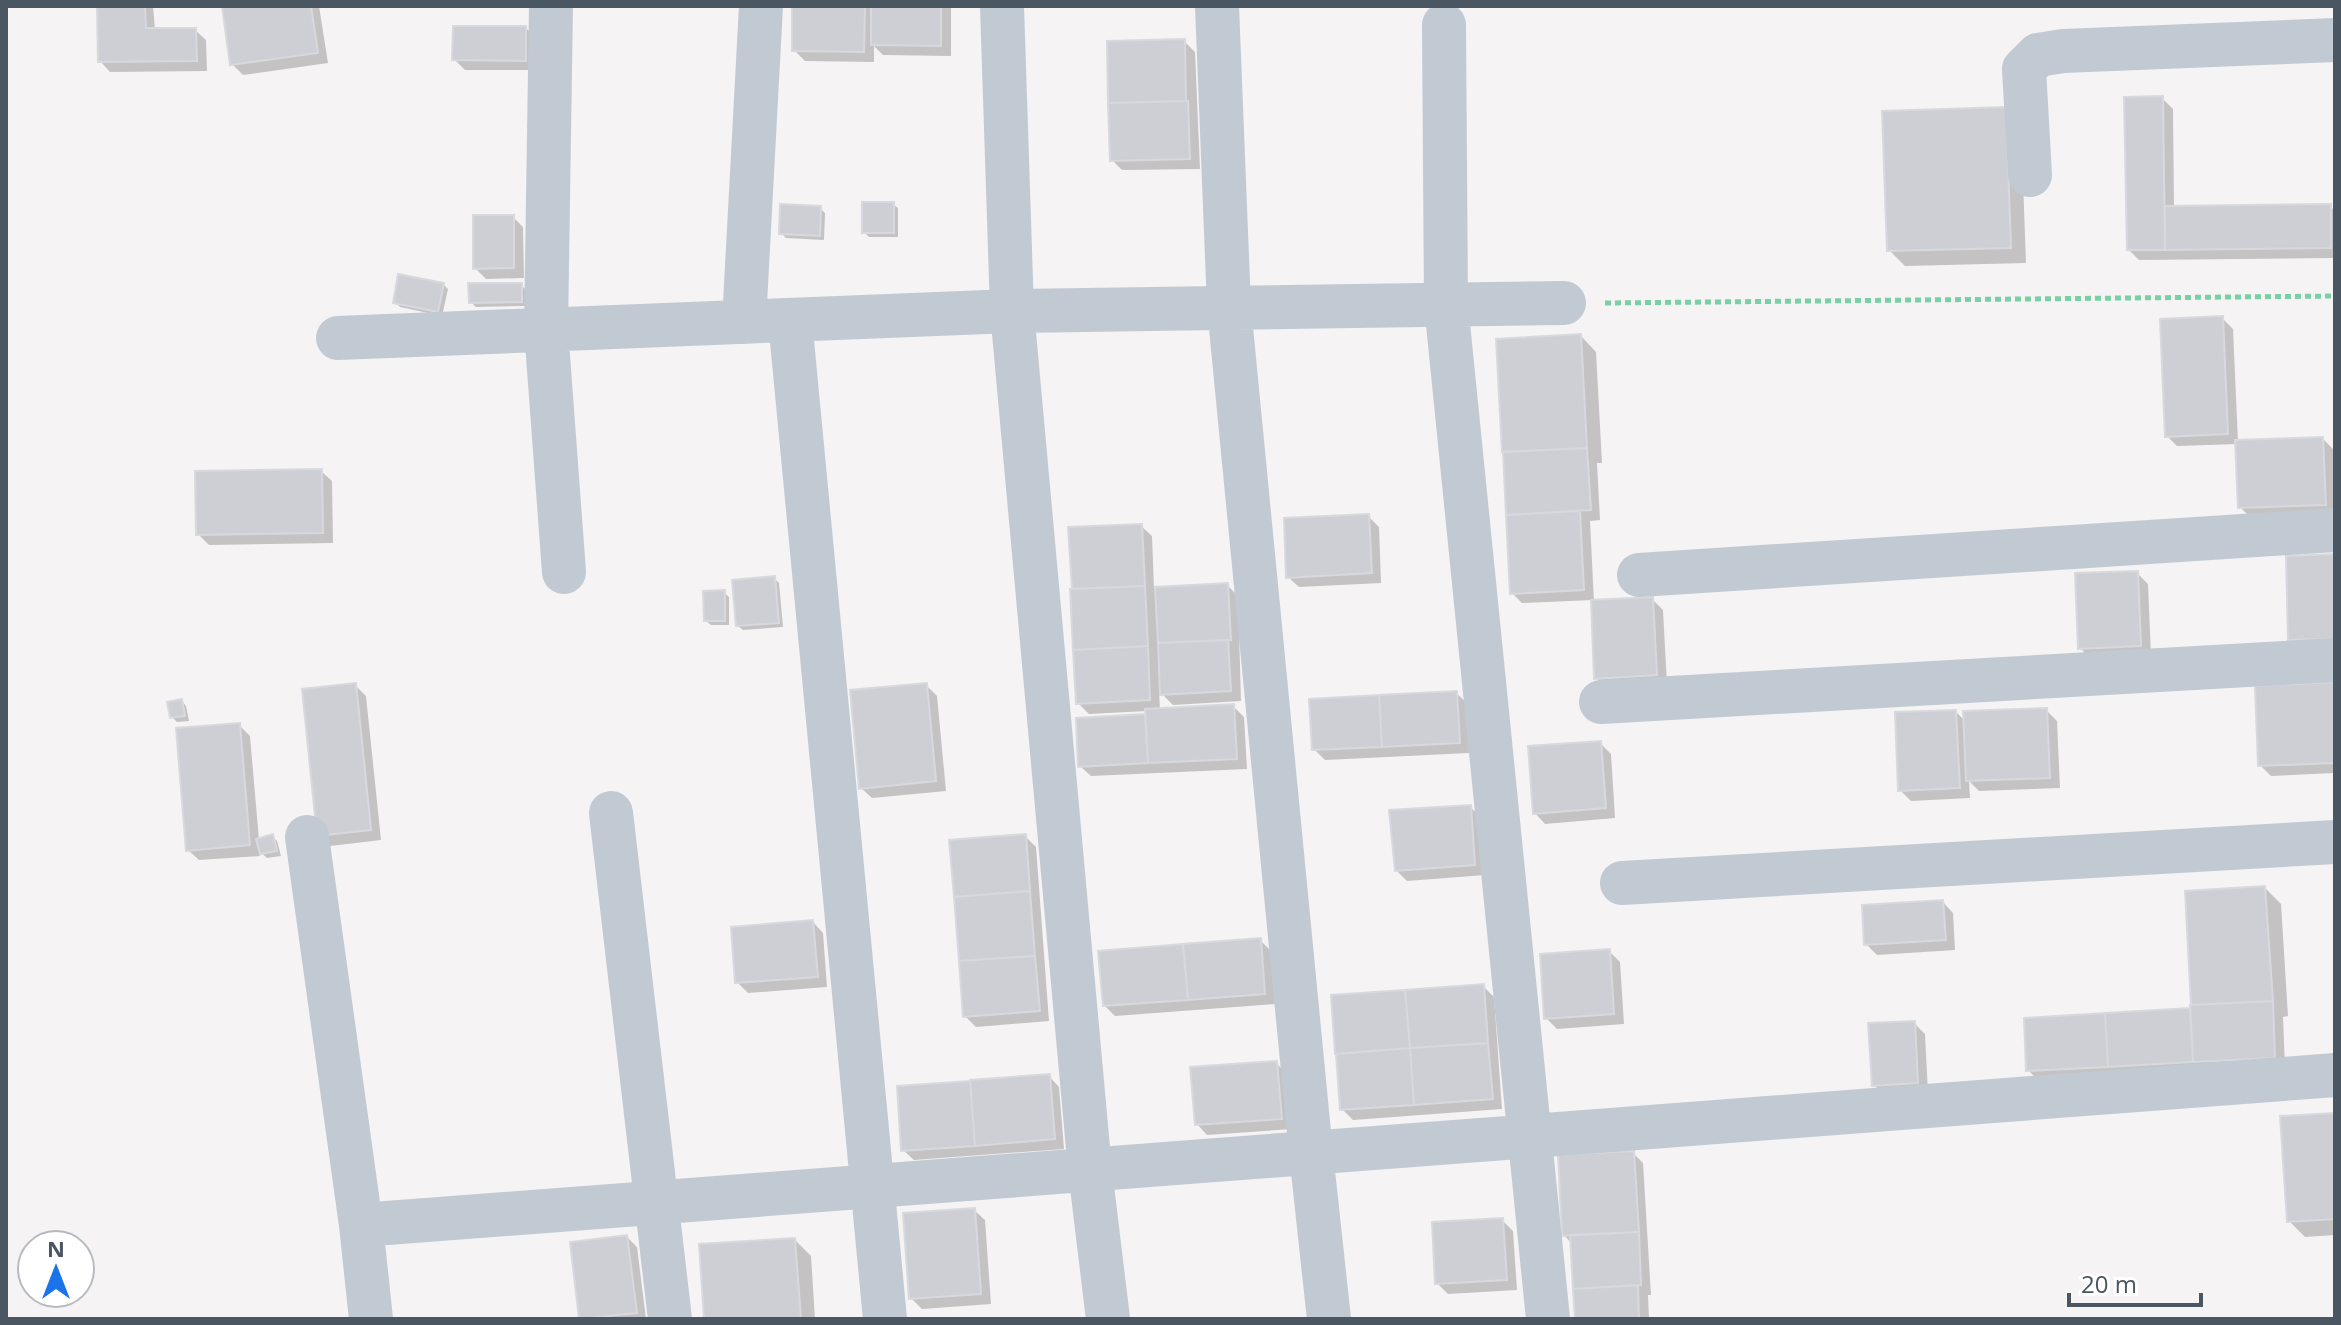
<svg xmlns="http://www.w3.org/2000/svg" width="2341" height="1325" font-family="'Open Sans',sans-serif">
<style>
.shadow{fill:#0003}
.building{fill:#cdcfd5;stroke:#d7d9de;stroke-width:2}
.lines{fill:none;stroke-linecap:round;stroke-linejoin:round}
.path{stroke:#7ad0a6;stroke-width:5;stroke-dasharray:6 4;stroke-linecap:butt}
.minor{stroke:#c1cad2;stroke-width:44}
</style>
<rect width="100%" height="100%" fill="#f5f3f3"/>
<path class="shadow" d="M 99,6 L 153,6 L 155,30 L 195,30 L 206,40 L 207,71 L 110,72 L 100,61 Z
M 224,6 L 319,6 L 328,63 L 243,75 L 232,64 Z
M 794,6 L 951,6 L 951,56 L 883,55 L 874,46 L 874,62 L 805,61 L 794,50 Z
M 526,28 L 536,39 L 536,70 L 465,70 L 454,59 Z
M 1184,41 L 1195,52 L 1200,169 L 1122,170 L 1112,160 Z
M 2162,98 L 2173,109 L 2174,208 L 2330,206 L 2335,211 L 2335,258 L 2139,260 L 2129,250 Z
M 2021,125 L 2026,263 L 1905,266 L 1889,250 Z
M 893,204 L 898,208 L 898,237 L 869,237 L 864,232 Z
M 820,208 L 825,213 L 824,240 L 786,238 L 781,233 Z
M 513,217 L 523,227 L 524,278 L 486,279 L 475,268 Z
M 443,284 L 448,289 L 442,316 L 400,307 L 395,302 Z
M 521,285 L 526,290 L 526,306 L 476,307 L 471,302 Z
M 2222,318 L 2233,329 L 2238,442 L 2323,439 L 2333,449 L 2335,515 L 2251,518 L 2240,507 L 2238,444 L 2177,446 L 2167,436 Z
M 1581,336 L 1596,352 L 1602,463 L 1597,463 L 1600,520 L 1590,521 L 1594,602 L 1652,599 L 1663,610 L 1667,685 L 1607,689 L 1596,678 L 1593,600 L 1522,603 L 1512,593 L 1505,452 Z
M 321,471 L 332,481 L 333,543 L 209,545 L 198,534 Z
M 1368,516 L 1379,527 L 1381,583 L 1299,587 L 1288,577 Z
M 1141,526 L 1152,536 L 1154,589 L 1227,585 L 1238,596 L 1241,701 L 1173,705 L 1159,691 L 1160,710 L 1233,706 L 1244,717 L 1247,769 L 1091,776 L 1080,766 L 1078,720 L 1148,716 L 1147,711 L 1089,714 L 1078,703 Z
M 2137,573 L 2148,584 L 2151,656 L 2091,659 L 2080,648 Z
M 774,578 L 779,583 L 783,627 L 743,630 L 738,626 Z
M 724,592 L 729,597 L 729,625 L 711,625 L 706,621 Z
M 2335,684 L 2335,773 L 2271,776 L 2260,765 Z
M 355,685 L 366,696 L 381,840 L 330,846 L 319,835 Z
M 926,685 L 937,696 L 946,791 L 872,798 L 861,788 Z
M 1456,693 L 1467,703 L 1469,753 L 1325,760 L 1314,749 Z
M 182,701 L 186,706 L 189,721 L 177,722 L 172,717 Z
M 2046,710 L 2057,721 L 2060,788 L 1979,791 L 1969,781 L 1970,798 L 1911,801 L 1900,790 L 1956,712 L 1966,722 Z
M 239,725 L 250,736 L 259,840 L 272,836 L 277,841 L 281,856 L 267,858 L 259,851 L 260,856 L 199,860 L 188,850 Z
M 1600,743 L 1611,754 L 1615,818 L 1545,824 L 1535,813 Z
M 1470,807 L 1481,817 L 1485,875 L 1407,881 L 1396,870 Z
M 1025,836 L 1036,847 L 1049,1021 L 976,1027 L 965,1016 Z
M 2265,888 L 2281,904 L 2288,1016 L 2283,1017 L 2285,1068 L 2039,1081 L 2028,1070 L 2026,1020 L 2197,1008 Z
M 1943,902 L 1953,913 L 1955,950 L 1877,955 L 1866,944 Z
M 813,922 L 823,933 L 827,987 L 748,993 L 737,982 Z
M 1260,940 L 1271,951 L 1275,1004 L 1115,1016 L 1104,1005 Z
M 1609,951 L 1620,962 L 1624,1024 L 1557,1029 L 1546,1018 Z
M 1483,986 L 1494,997 L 1502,1109 L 1353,1120 L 1342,1109 L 1333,997 Z
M 1914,1023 L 1925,1034 L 1928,1093 L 1885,1096 L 1874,1085 Z
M 1276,1063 L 1287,1074 L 1292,1129 L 1207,1135 L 1197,1124 Z
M 1049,1076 L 1059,1087 L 1064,1149 L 914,1160 L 903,1150 L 899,1088 Z
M 2335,1115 L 2335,1235 L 2305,1237 L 2289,1221 Z
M 1633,1153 L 1643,1163 L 1651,1295 L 1648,1295 L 1649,1319 L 1577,1319 L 1572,1244 L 1564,1235 Z
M 974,1210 L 985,1220 L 991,1304 L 922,1309 L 911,1298 Z
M 1502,1220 L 1513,1231 L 1517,1290 L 1448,1294 L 1437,1283 Z
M 627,1237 L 637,1247 L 646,1319 L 582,1319 Z
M 795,1240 L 811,1256 L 815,1319 L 706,1319 Z"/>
<path class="building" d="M 97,6 L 145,6 L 146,28 L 196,28 L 197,61 L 98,62 Z
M 222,6 L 311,6 L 318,53 L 230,65 Z
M 792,6 L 865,6 L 864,52 L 792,51 Z
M 871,6 L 941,6 L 941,46 L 871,45 Z
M 453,26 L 526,26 L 526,61 L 452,60 Z
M 1185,39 L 1186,101 L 1108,103 L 1107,41 Z
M 2163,96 L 2165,250 L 2127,250 L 2124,97 Z
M 1186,101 L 1188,101 L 1190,159 L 1110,161 L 1108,103 Z
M 2006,107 L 2011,248 L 1887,251 L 1882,111 Z
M 862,202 L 894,202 L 894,233 L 862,233 Z
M 780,204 L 821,206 L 820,236 L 779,234 Z
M 2331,204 L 2331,248 L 2165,250 L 2165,206 Z
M 473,215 L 514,215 L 514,268 L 473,269 Z
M 398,274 L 444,283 L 438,312 L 393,303 Z
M 468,283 L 522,283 L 522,302 L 469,303 Z
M 2223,316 L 2228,434 L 2165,437 L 2160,319 Z
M 1581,334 L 1587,448 L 1502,452 L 1496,339 Z
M 2323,437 L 2326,505 L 2238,508 L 2235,440 Z
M 1587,448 L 1591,510 L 1506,515 L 1503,452 Z
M 322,469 L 323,533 L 196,535 L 195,471 Z
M 1580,511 L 1584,590 L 1510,594 L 1506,515 Z
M 1369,514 L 1372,573 L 1286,578 L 1284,518 Z
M 1142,524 L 1145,586 L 1072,589 L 1068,527 Z
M 2335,554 L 2335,639 L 2288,640 L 2286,556 Z
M 2138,571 L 2141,646 L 2078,649 L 2075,573 Z
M 775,576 L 779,623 L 736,626 L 732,580 Z
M 1228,583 L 1231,640 L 1158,643 L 1155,587 Z
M 1145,586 L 1148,646 L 1073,650 L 1070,589 Z
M 725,590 L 725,621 L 704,621 L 703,591 Z
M 1653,597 L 1657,675 L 1594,679 L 1591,600 Z
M 1228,640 L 1231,691 L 1160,695 L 1158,643 Z
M 1148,646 L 1150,700 L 1076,704 L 1073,650 Z
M 2335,682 L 2335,763 L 2258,766 L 2255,686 Z
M 356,683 L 371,830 L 317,836 L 302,689 Z
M 927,683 L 936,781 L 859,789 L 850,690 Z
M 1457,691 L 1460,743 L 1382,747 L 1379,695 Z
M 1379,695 L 1382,747 L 1312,750 L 1309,699 Z
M 182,699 L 185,716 L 170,718 L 167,702 Z
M 1234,704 L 1237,759 L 1148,763 L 1145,709 Z
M 2047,708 L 2050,778 L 1966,781 L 1963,711 Z
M 1956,710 L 1960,788 L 1898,791 L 1895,712 Z
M 1145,714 L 1148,763 L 1078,767 L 1076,718 Z
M 240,723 L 250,845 L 186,851 L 176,728 Z
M 1601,741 L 1606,808 L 1533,814 L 1528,746 Z
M 1471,805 L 1475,865 L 1395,871 L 1389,810 Z
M 273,834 L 277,851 L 260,854 L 256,839 Z
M 1026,834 L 1030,891 L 954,897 L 949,840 Z
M 2265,886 L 2273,1001 L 2191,1005 L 2185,891 Z
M 1030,891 L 1035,956 L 959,961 L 954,897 Z
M 1943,900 L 1946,940 L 1864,945 L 1862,905 Z
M 813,920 L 818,977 L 735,983 L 731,927 Z
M 1261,938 L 1265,994 L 1188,1000 L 1183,944 Z
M 1183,944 L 1188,1000 L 1103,1006 L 1098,951 Z
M 1610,949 L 1614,1014 L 1544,1019 L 1540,954 Z
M 1035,956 L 1040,1011 L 963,1017 L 959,961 Z
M 1484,984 L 1488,1043 L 1410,1048 L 1405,990 Z
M 1405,990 L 1410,1048 L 1335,1054 L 1331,995 Z
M 2273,1001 L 2275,1058 L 2193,1062 L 2190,1005 Z
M 2190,1008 L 2193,1062 L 2108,1067 L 2105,1013 Z
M 2105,1013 L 2108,1067 L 2026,1071 L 2024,1018 Z
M 1915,1021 L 1918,1083 L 1872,1086 L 1868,1023 Z
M 1488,1043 L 1493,1099 L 1414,1105 L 1410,1048 Z
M 1410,1048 L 1414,1105 L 1340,1110 L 1336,1054 Z
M 1277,1061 L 1282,1119 L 1195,1125 L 1190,1067 Z
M 1050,1074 L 1055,1139 L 975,1146 L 970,1080 Z
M 970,1081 L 975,1146 L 901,1151 L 897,1086 Z
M 2335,1113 L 2335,1219 L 2287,1222 L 2280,1116 Z
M 1634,1151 L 1639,1232 L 1562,1236 L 1558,1155 Z
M 975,1208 L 981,1294 L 909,1299 L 903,1213 Z
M 1503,1218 L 1507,1280 L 1435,1284 L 1432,1222 Z
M 1639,1232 L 1641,1285 L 1573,1289 L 1570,1235 Z
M 627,1235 L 637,1313 L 579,1319 L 570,1242 Z
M 795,1238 L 801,1319 L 704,1319 L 699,1244 Z
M 1638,1285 L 1639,1319 L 1575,1319 L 1573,1289 Z"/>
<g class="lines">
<path class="path" d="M 1605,303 L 2335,296"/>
<path class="minor" d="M 551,6 L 546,329 L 564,572
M 1002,6 L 1012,311 L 1090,1170 L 1108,1319
M 1217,6 L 1229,307 L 1311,1153 L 1329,1319
M 1444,25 L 1446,304 L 1548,1319
M 2030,175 L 2024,69 L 2038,55 L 2063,51 L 2335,40
M 790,320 L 885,1319
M 744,322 L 761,6
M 338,338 L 1012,311 L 1564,303
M 1639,575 L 2335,530
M 1601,702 L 2335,660
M 611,813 L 670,1319
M 307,837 L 361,1225 L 371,1319
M 1622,883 L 2335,842
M 361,1225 L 2335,1075"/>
</g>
<rect width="2341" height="1325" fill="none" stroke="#4a5661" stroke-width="16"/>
<g transform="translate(56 1269)"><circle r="38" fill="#ffffff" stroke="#b7bbc0" stroke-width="2"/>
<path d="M0-6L14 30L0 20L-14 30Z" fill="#1a73e8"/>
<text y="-12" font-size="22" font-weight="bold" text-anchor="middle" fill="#4a5661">N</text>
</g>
<path d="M2069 1293v12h132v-12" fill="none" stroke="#4a5661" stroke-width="4"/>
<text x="2081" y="1293" font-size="24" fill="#4a5661" stroke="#ffffff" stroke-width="6" paint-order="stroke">20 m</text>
</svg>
